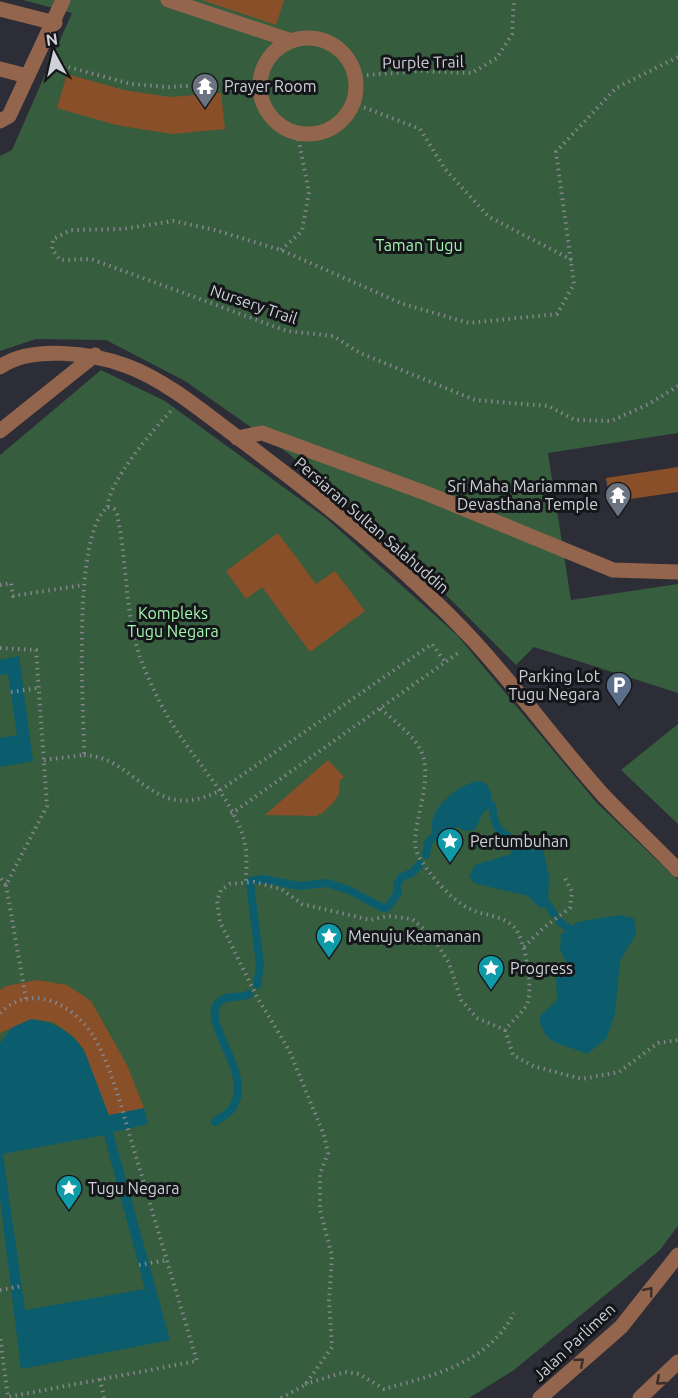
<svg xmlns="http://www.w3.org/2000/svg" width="678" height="1398" font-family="Ubuntu,sans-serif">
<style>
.green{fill:#365d3d}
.water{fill:#0b5d6e;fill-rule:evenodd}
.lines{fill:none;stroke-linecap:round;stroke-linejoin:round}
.stream{stroke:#0b5d6e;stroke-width:8}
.building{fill:#894f28}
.path{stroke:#84858d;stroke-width:4;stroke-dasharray:1.5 4.5;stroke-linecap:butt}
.minor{stroke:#92654c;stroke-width:15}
.oneway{stroke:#3a2e29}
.labels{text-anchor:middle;stroke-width:6;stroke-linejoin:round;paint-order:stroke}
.street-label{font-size:16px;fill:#cfd1d7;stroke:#15161a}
.poi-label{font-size:16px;fill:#cfd1d7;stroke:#15161a;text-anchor:start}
.park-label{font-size:16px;fill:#a3f6b0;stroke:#15161a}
</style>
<rect width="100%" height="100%" fill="#2c2d37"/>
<path class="green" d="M 23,0 L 678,0 L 678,433 L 548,453 L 571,600 L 678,584 L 678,693 L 534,647 L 516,665 L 409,558 L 289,454 L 185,381 L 106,340 L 36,339 L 0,351 L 0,156 L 12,150 L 72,13 Z
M 101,370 L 165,401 L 326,518 L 457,635 L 597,803 L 678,880 L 678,1226 L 660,1250 L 514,1370 L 469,1398 L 0,1398 L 0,455 Z
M 678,724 L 678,824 L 621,770 Z"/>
<path class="water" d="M 19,656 L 33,761 L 0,767 L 0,738 L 17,735 L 8,674 L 0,675 L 0,660 Z
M 479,781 C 491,783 492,796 492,805 L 483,813 L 475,830 L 465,831 L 457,827 L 446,834 L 434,835 C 422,813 459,783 479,781 Z
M 534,837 L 541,841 L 549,875 L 548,906 L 540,908 L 528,896 L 474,883 L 469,876 L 475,865 L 514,853 Z
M 618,915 L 634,918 L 636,934 L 620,961 L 615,1013 L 607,1038 L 587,1054 C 563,1043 544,1047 539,1017 L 557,1000 L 556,978 L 566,962 L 560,950 L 561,934 L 578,922 Z
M 31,1019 C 88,1027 92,1068 109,1115 L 144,1108 L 148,1124 L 113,1132 L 170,1340 L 21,1369 L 0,1199 L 0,1043 L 13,1026 ZM 104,1135 L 145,1289 L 25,1310 L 3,1154 Z"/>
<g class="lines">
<path class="stream" d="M 482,800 L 492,805 C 494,820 495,831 509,837 L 520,862
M 426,855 L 428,843 L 441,828
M 251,881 L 263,879 L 299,886 L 327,883 L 349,890 L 383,908 L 388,907 L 398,893 L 397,885 L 401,877 L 412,873 L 420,864
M 250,883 L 260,965 L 257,985
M 543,898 L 554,914
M 560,922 L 567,927
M 215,1122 C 220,1118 226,1115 230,1111 C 259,1077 198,1022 219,1002 C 227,994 240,999 249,994"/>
</g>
<path class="building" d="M 202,0 L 284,0 L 276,25 Z
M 67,74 L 124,90 L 170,97 L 221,93 L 225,129 L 172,134 L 116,125 L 57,108 Z
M 678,467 L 678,492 L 610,502 L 606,478 Z
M 278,533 L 316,584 L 335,571 L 365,611 L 310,652 L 262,587 L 246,599 L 226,571 Z
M 328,760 L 344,777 L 340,780 L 339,793 L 334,802 L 321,814 L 317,814 L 319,816 L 265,815 Z
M 37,980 L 67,985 L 91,1001 L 127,1065 L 144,1108 L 109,1115 L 84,1050 L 74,1037 L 53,1022 L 31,1019 L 0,1033 L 0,990 L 6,986 Z"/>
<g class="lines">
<path class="path" d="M 678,57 L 616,88 L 556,152 L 574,284 L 557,314 L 469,323 L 403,304 L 281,250 L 215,230 L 173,221 L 123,229 L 71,230 L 53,239 L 52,249 L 60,260 L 91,259 L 287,331 L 333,336 L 360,353 L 475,400 L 548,406 L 575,420 L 611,421 L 649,404 L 678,386
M 57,64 L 131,84 L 168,87 L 260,82
M 355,76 L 421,71 L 472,73 L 497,58 L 512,34 L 514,0
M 353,103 L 420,129 L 445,169 L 489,217 L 572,260
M 281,250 L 302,231 L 309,192 L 297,132
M 108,507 L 114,509 L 117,514 C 128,564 124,615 142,663 C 152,688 165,714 180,736 C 201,767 241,811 246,850 C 247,861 246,872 246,882
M 0,585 L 11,583 L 13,596 L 83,585
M 0,648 L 36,650 L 47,806 L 6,885 L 0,877
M 11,692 L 39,688
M 84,755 C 137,757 152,825 219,791 L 432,644 L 445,662
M 44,760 L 84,755 C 84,708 71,534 108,507 C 106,485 155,427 171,411
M 231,814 L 458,653
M 6,885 L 26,999
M 524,947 L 542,929 L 570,908 L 572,892 L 564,876
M 0,1013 C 31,983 71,1003 92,1034 C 111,1063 124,1117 134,1150 C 155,1220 176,1291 197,1361 L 8,1397 L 0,1336
M 505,1030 L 513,1055 L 533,1066 L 582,1079 L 619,1072 L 658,1043 L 678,1040
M 139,1265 L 167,1260
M 0,1290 L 22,1286
M 100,1379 L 104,1398
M 305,1384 L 345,1372 L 359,1374 L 384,1389 C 435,1375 488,1363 514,1313
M 281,1398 L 305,1385 L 332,1347 L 329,1301 L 332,1256 L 320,1210 L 320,1174 L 328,1153 L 324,1135 L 289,1050 L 257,997 L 220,922 L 217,901 L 221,890 L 230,884 L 254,882 L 281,889 L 302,904 L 345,914 L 370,920 L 388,916 L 412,919 L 433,937 L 449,963 L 461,1000 L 477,1018 L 505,1030 C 511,1022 521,1014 526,1006 C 535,992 525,938 514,927 C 501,914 482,916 468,908 C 449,898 428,873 418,855 C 407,834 433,788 423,756 C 417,737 394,721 380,708"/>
<path class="minor" d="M 168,0 L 292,41
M 0,9 L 55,23
M260 86a48 48 0 1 1 96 0a48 48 0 1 1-96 0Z
M 0,69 L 27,76
M 0,121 L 9,116 L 63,0
M 0,367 C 31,345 93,353 127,366 C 167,381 203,412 237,437 C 320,499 402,564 473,640 C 519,690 559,746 604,796 C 628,821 654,845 678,870
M 0,431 L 95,355
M 237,438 L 262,433 L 428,494 L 613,570 L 678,572
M 540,1398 L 621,1327 L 678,1255
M 640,1398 L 678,1362"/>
</g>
<defs><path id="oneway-chevron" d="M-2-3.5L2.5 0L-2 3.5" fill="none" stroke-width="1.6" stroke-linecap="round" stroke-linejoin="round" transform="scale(1.5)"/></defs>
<g class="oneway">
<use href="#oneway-chevron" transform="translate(649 1291) rotate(-51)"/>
<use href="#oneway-chevron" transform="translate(580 1362) rotate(-41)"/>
<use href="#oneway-chevron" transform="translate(660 1381) rotate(139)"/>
</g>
<defs>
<g id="temple-pin" transform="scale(1.35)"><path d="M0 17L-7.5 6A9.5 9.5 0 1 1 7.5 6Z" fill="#6b7280" stroke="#15161a"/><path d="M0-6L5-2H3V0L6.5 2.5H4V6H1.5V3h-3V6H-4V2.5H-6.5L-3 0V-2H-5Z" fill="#fff"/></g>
<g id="parking-pin" transform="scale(1.35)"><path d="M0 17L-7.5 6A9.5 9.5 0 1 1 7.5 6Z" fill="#5c6f8a" stroke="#15161a"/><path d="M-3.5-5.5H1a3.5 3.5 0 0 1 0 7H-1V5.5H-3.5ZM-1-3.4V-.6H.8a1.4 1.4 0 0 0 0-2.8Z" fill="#fff"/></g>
<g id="sight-pin" transform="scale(1.35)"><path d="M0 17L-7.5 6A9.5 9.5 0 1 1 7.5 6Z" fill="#0f9aa8" stroke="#15161a"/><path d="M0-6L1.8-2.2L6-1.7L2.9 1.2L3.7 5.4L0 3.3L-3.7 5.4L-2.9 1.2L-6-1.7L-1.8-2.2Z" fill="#fff"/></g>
</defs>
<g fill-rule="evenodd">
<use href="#temple-pin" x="205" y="86"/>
<use href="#temple-pin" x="618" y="495"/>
<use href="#parking-pin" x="619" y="685"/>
<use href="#sight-pin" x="450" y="841"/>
<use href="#sight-pin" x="329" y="936"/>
<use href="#sight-pin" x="491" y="968"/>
<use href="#sight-pin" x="69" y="1188"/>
</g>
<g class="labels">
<g class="street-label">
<text transform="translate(423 62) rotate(-1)" y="6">Purple Trail</text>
<text transform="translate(254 304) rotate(19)" y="6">Nursery Trail</text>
<text transform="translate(372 525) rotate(41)" y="6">Persiaran Sultan Salahuddin</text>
<text transform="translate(574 1342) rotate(-43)" y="6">Jalan Parlimen</text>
</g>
<g class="poi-label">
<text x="224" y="92">Prayer Room</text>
<text x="598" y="492" text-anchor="end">Sri Maha Mariamman<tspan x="598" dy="18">Devasthana Temple</tspan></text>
<text x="600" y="682" text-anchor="end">Parking Lot<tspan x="600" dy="18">Tugu Negara</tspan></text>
<text x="470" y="847">Pertumbuhan</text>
<text x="348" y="942">Menuju Keamanan</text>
<text x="510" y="974">Progress</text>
<text x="88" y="1194">Tugu Negara</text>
</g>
<g class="park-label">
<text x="419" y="251">Taman Tugu</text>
<text x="173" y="619">Kompleks<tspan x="173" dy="18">Tugu Negara</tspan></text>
</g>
</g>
<g transform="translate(54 54) rotate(352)" stroke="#15161a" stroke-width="4.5" paint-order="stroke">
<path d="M0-4.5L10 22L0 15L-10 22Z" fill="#cfd1d7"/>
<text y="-9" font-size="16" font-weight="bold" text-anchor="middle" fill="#cfd1d7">N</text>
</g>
</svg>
